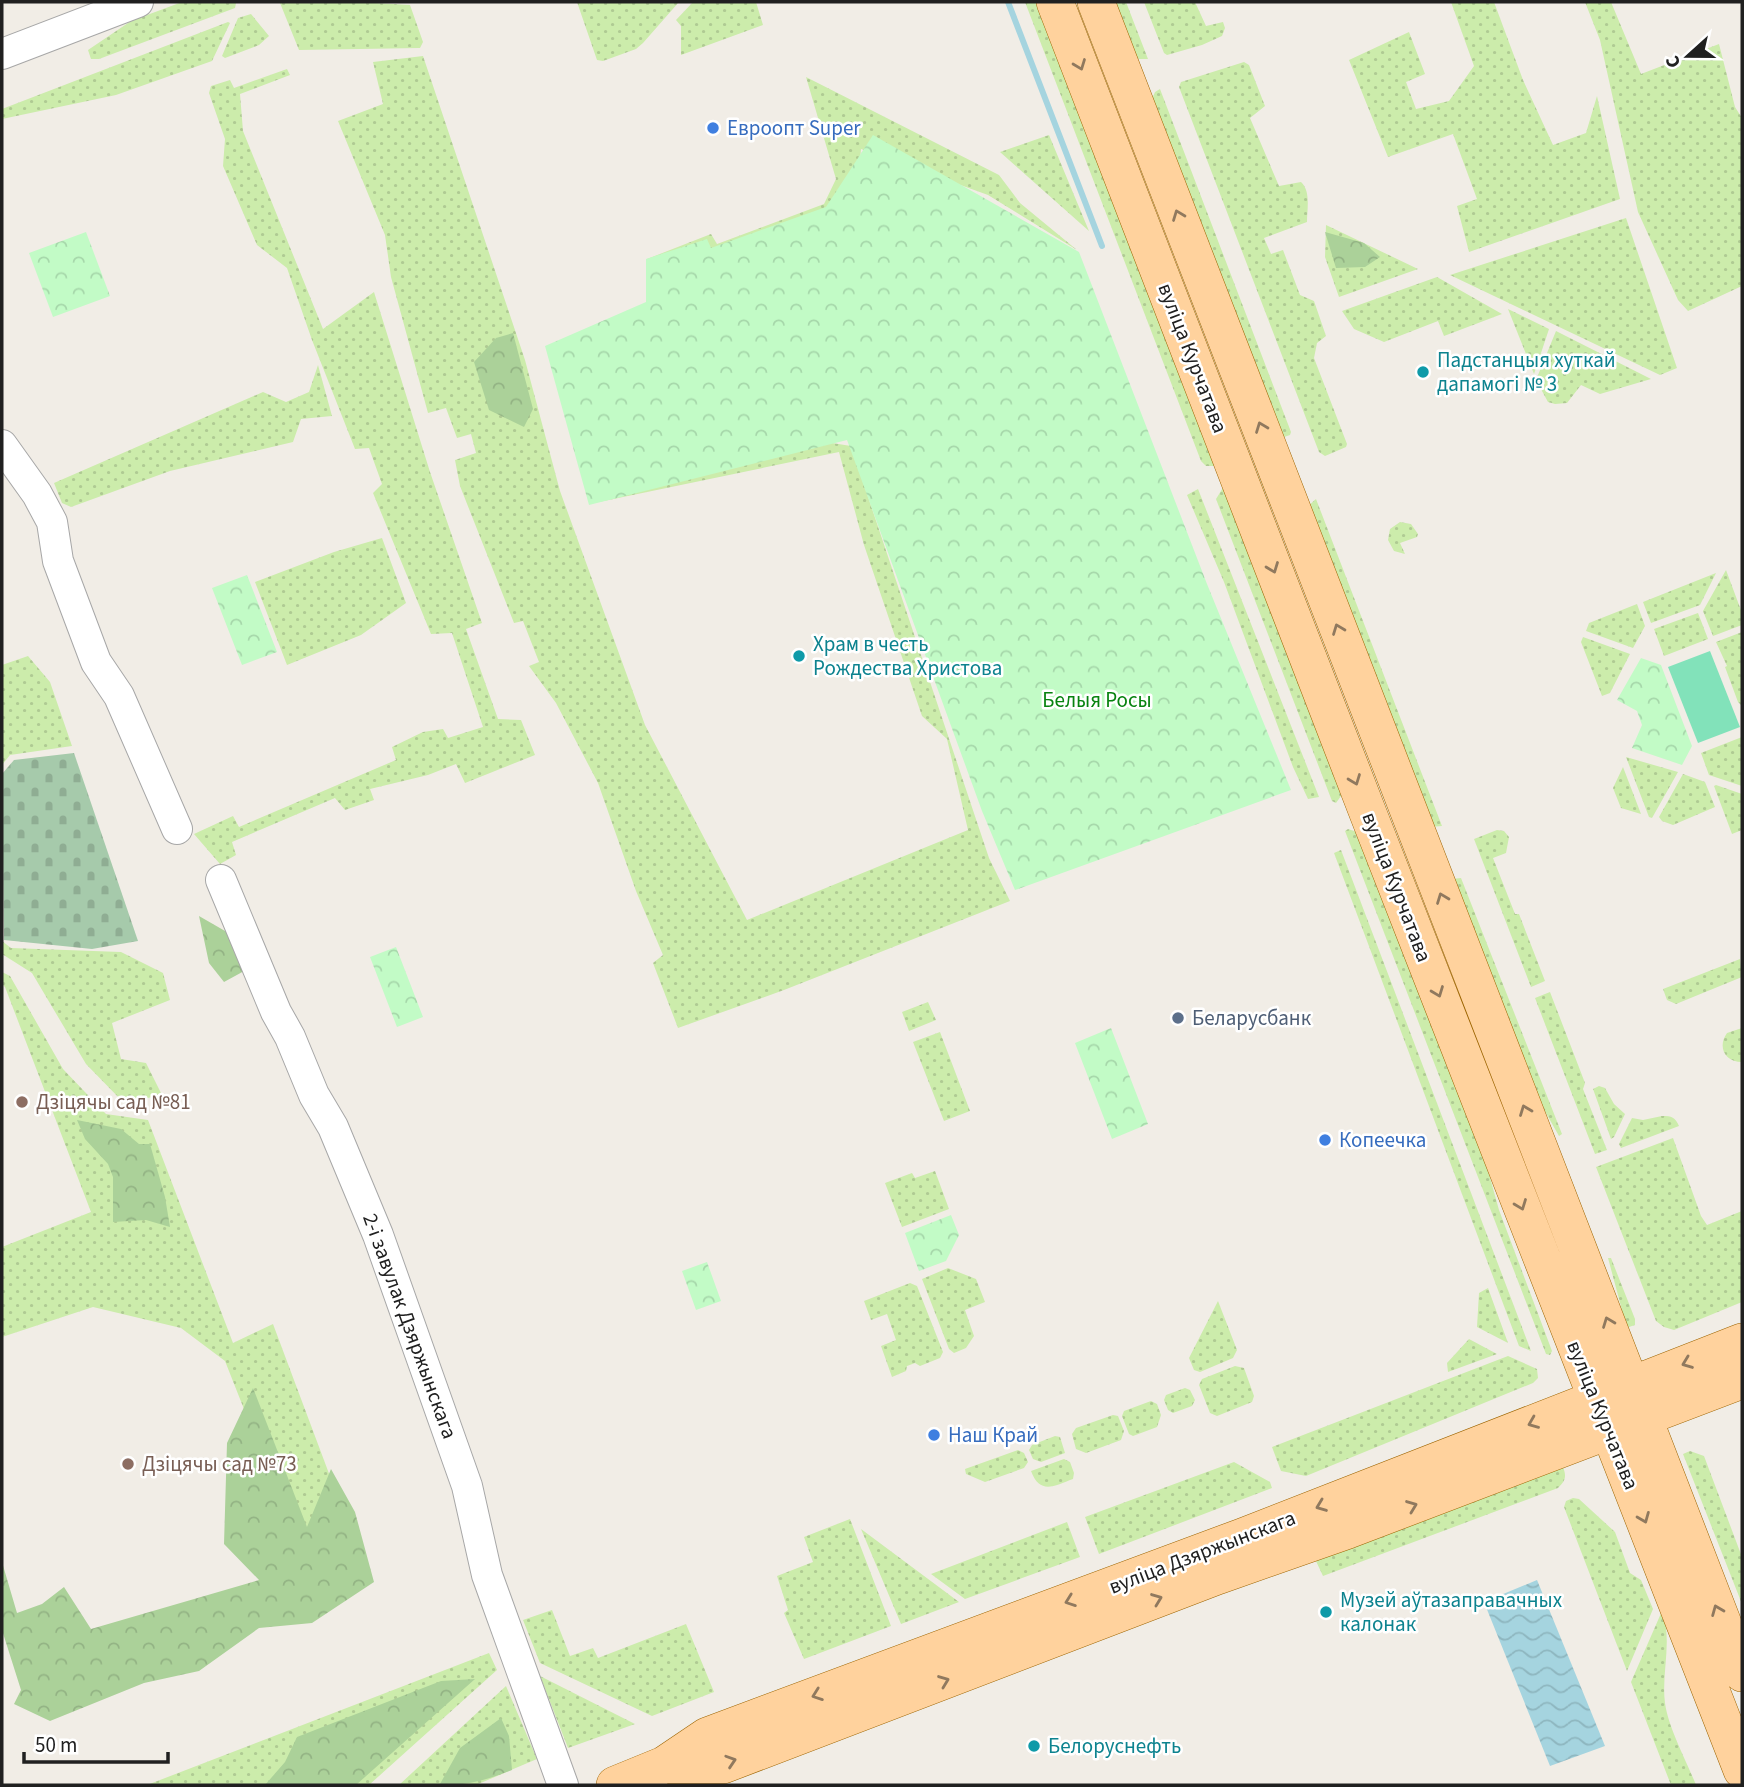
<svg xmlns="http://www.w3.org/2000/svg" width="1744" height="1787" font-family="'Source Sans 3',sans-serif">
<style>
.grass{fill:url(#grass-dots)}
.forest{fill:url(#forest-crowns)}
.cemetery{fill:url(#cemetery-stones)}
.park{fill:url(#park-crowns)}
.pitch{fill:#82e2ba}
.water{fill:url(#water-waves)}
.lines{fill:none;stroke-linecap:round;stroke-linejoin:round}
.stream{stroke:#a5d4df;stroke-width:6}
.minor-casing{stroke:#a7a7a7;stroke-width:32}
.major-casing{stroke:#9c6400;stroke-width:38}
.minor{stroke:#fff;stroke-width:30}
.major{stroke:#ffd29d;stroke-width:37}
.oneway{stroke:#90795e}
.shop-dot{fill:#3f7fe0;stroke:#fff;stroke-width:2.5}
.culture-dot{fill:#0f9aa8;stroke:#fff;stroke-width:2.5}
.service-dot{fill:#5c6f8a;stroke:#fff;stroke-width:2.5}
.education-dot{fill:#8d6e63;stroke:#fff;stroke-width:2.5}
.labels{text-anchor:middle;stroke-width:5;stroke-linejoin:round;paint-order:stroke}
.shop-label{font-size:21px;fill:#366cbe;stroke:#fff;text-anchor:start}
.street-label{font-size:21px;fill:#202020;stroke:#fff}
.culture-label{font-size:21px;fill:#0d838f;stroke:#fff;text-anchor:start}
.park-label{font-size:21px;fill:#088310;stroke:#fff}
.service-label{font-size:21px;fill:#4e5e75;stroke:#fff;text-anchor:start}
.education-label{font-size:21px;fill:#785e54;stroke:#fff;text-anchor:start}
</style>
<defs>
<pattern id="grass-dots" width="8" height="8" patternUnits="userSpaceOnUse" patternTransform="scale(1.75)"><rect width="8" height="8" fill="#ccecab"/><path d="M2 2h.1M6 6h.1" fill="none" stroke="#afca93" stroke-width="1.8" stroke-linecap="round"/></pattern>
<pattern id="forest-crowns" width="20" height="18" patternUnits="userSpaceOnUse" patternTransform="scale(1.75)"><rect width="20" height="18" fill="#abd199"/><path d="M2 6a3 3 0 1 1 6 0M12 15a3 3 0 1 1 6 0" fill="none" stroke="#93b384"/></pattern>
<pattern id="cemetery-stones" width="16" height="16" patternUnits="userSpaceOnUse" patternTransform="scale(1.75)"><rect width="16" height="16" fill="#a6caab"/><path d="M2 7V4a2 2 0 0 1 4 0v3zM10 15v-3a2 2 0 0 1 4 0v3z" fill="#8fad93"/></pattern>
<pattern id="park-crowns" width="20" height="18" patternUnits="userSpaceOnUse" patternTransform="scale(1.75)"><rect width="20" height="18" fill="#c2fbc6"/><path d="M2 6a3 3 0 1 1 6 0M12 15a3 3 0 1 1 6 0" fill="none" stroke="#a6d7aa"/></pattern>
<pattern id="water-waves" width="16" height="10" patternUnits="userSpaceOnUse" patternTransform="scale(1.75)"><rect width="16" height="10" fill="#a5d4df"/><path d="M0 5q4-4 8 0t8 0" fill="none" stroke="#8eb6bf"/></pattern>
</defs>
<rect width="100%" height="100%" fill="#f1ede6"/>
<path class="grass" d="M 182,2 L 236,3 L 235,8 L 99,59 L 91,59 L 88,50 L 131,21 Z
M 284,2 L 359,2 L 410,5 L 423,42 L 420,48 L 299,50 L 280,3 Z
M 577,2 L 679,2 L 643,43 L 636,49 L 603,61 L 597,60 Z
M 693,2 L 756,2 L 763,25 L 681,55 L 681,26 L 676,20 Z
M 1025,2 L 1040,2 L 1216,466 L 1206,466 L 1201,461 Z
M 1114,2 L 1126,2 L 1148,59 L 1139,59 L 1134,54 Z
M 1144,2 L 1195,2 L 1206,26 L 1223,22 L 1225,28 L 1222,36 L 1202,45 L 1167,55 L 1164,53 Z
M 1451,2 L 1494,2 L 1523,80 L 1553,145 L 1586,133 L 1597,96 L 1620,199 L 1469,252 L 1457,206 L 1477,199 L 1453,134 L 1388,157 L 1349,60 L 1409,32 L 1425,74 L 1406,82 L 1416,109 L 1449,101 L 1474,66 Z
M 1585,2 L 1611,2 L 1641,74 L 1719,44 L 1735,107 L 1742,118 L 1742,286 L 1688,311 L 1678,300 L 1638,212 L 1600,40 Z
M 251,14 L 269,36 L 259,45 L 225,58 L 222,56 L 238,18 Z
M 228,22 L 230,23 L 212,61 L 116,95 L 2,119 L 2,109 Z
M 423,56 L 525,360 L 560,491 L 645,725 L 747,920 L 968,830 L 947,739 L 922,716 L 864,545 L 839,452 L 599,502 L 551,345 L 658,304 L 647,259 L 711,234 L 717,244 L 824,204 L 836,179 L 806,77 L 999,175 L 1020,203 L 1077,250 L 988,195 L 861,149 L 845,345 L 788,436 L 851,446 L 989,858 L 1010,901 L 784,990 L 678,1028 L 653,963 L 663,955 L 636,891 L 598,783 L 556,703 L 529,666 L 539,662 L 523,621 L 514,623 L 460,486 L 455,460 L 476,453 L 471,434 L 457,438 L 446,408 L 428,413 L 391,277 L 385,235 L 338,121 L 383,104 L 373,62 Z
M 1244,62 L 1249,65 L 1265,106 L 1250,118 L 1279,186 L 1301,182 C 1311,191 1307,209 1307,222 L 1264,238 L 1271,254 L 1283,250 L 1300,295 L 1314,301 L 1326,336 L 1317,343 L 1314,358 L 1347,444 L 1346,447 L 1325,456 L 1319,452 L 1179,87 L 1181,82 Z
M 287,69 L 290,75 L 240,94 L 243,131 L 323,329 L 374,292 L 430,472 L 482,623 L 466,629 L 498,719 L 521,720 L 535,755 L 465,783 L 456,764 L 428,775 L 370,789 L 374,800 L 345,810 L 335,798 L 232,842 L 236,855 L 220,864 L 194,834 L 233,816 L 239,827 L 396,760 L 392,747 L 423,732 L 443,729 L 448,738 L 483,727 L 452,633 L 431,634 L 373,493 L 382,484 L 369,448 L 355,449 L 312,340 L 287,268 L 257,245 L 223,166 L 225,139 L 209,93 L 211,86 L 230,80 L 234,88 Z
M 1160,89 L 1291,432 L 1290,435 L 1284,437 L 1151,101 L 1155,92 Z
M 1049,135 L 1089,231 L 1000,152 Z
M 1626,218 L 1677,368 L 1660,375 L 1450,275 Z
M 1326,225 L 1418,269 L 1339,297 L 1325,257 Z
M 1437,277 L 1502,314 L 1444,336 L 1438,321 L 1384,342 L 1354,329 L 1342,311 Z
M 1508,309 L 1549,329 L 1534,374 Z
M 1556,331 L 1651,379 L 1600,394 L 1581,385 L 1567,403 L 1555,404 L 1548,402 L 1536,380 Z
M 318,365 L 332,416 L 301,419 L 293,442 L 170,471 L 71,507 L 62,503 L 54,483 L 263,392 L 286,402 L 309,392 Z
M 1224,486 L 1343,787 L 1341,796 L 1336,803 L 1332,801 L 1216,499 Z
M 1198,489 L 1319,797 L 1308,799 L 1293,767 L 1224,582 L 1187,495 Z
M 1316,499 L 1442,826 L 1430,827 L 1307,507 Z
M 1400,522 L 1411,524 L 1418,534 L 1417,537 L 1400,543 L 1405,554 L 1394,551 L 1388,540 L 1390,529 Z
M 382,538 L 406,603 L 361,635 L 287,665 L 255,582 L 334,552 Z
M 1726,570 L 1742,613 L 1742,625 L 1713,636 L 1703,611 Z
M 1716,573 L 1700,605 L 1651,623 L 1643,602 Z
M 1637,604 L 1645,626 L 1633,648 L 1586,631 L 1589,623 Z
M 1698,613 L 1708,639 L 1664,656 L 1654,629 Z
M 1742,632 L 1742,706 L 1738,702 L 1725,667 L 1727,666 L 1716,642 Z
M 1583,637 L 1630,654 L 1610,693 L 1602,696 L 1581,642 Z
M 28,656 L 50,682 L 72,746 L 10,755 L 2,765 L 2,665 Z
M 1742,737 L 1742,786 L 1709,775 L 1701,753 Z
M 1626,757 L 1678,772 L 1652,818 L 1649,817 Z
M 1623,767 L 1641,814 L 1621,808 L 1613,788 Z
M 1683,774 L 1705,782 L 1715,807 L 1673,825 L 1662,821 L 1659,817 Z
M 1716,785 L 1742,794 L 1742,830 L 1732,834 L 1714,786 Z
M 1348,829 L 1357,832 L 1482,1149 L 1499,1210 L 1552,1351 L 1550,1355 L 1546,1354 L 1345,831 Z
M 1497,830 L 1504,831 L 1509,837 L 1506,853 L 1493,858 L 1515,914 L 1519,914 L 1545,981 L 1531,987 L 1474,839 Z
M 1341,850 L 1531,1351 L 1519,1346 L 1334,853 Z
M 1461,878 L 1562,1134 L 1559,1136 L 1534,1092 L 1452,879 Z
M 2,941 L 11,948 L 121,952 L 163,973 L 170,1000 L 112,1023 L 121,1059 L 146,1063 L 162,1095 L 124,1103 L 86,1064 L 32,973 L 2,954 Z
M 1740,959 L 1742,977 L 1676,1004 L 1667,1000 L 1663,989 Z
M 2,972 L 10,976 L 63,1069 L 106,1114 L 148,1120 L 233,1343 L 273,1324 L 358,1551 L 309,1574 L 225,1361 L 181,1328 L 93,1307 L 2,1337 L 2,1247 L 91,1212 L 5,987 L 2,984 Z
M 1550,992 L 1585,1083 L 1583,1089 L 1607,1150 L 1595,1154 L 1535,998 Z
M 928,1002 L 936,1020 L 909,1031 L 902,1012 Z
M 1742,1028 L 1742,1062 C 1725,1062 1717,1047 1727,1033 Z
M 940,1032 L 970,1111 L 944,1121 L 913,1042 Z
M 1599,1086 L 1605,1088 L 1614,1104 L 1625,1114 L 1614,1137 L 1611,1139 L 1593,1089 Z
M 1662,1116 C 1672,1116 1675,1117 1679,1126 L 1621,1148 L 1619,1144 L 1632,1118 L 1643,1120 Z
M 1673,1138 L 1701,1216 L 1707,1225 L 1742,1211 L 1742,1302 L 1674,1330 L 1664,1327 L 1656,1321 L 1596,1167 Z
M 935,1171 L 949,1209 L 902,1227 L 885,1183 L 912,1173 L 915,1178 Z
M 1608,1258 L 1611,1258 L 1635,1319 L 1635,1325 L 1629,1327 L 1626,1325 Z
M 948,1268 L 976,1279 L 985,1302 L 965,1310 L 974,1336 L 966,1348 L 954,1353 L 949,1349 L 922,1279 Z
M 910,1283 L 917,1286 L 943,1352 L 940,1358 L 920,1366 L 915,1363 L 907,1366 L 906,1371 L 892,1377 L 881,1346 L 896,1340 L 887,1314 L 871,1320 L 864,1301 Z
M 1488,1288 L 1508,1343 L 1477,1327 L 1479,1293 Z
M 1218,1301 L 1237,1350 L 1233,1358 L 1200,1372 L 1194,1370 L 1189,1358 Z
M 1469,1339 L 1497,1354 L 1448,1372 L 1447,1363 Z
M 1508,1356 L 1537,1369 L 1538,1378 L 1533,1383 L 1306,1476 L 1281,1471 L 1272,1447 Z
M 1235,1366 L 1244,1368 L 1254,1396 L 1252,1402 L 1217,1416 L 1210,1413 L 1199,1385 L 1202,1379 Z
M 1185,1388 L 1190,1390 L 1195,1400 L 1192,1406 L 1173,1413 L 1168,1410 L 1164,1400 L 1166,1395 Z
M 1151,1401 L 1157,1404 L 1161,1415 L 1157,1427 L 1133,1436 L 1129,1434 L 1122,1416 L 1124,1411 Z
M 1113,1415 L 1118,1416 L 1124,1431 L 1121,1440 L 1086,1453 L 1076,1449 L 1072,1434 L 1076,1428 Z
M 1055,1436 L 1060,1437 L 1065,1453 L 1041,1462 L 1033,1459 L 1029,1450 L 1032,1445 Z
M 1018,1450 L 1024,1453 L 1028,1462 L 1024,1468 L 985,1482 L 966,1474 L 965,1469 Z
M 1690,1451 L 1704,1456 L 1742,1557 L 1742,1604 L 1683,1454 Z
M 1064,1459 L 1070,1462 L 1074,1473 L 1073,1479 C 1054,1486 1040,1495 1031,1471 Z
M 1234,1462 L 1270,1482 L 1272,1488 L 1099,1554 L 1085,1517 Z
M 1563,1467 C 1567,1477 1565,1481 1558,1488 L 1323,1576 L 1315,1559 Z
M 1573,1498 L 1579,1499 L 1615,1532 L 1630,1573 L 1641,1580 L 1653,1609 L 1627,1671 L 1564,1507 L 1566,1501 Z
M 850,1519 L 891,1626 L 804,1659 L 784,1613 L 788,1610 L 777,1576 L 813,1562 L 804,1537 Z
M 1067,1522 L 1080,1557 L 965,1599 L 931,1574 Z
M 861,1529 L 959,1602 L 901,1624 Z
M 552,1610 L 570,1656 L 593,1648 L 598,1658 L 686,1624 L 714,1692 L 652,1716 L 540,1663 L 523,1620 Z
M 1662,1611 C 1673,1641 1661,1673 1665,1703 C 1668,1727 1687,1762 1696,1785 L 1671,1785 L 1631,1682 Z
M 489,1653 L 497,1670 L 369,1785 L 147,1785 Z
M 540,1676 L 635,1724 L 568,1748 Z
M 506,1686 L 537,1759 L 476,1785 L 399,1785 Z"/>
<path class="forest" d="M 1325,232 L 1364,243 L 1380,257 L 1365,267 L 1336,268 Z
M 513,333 L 533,409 L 524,427 L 489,410 L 474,362 L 496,338 Z
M 199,916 L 232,935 L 246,970 L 224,982 L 209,963 Z
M 77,1120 L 121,1129 L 139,1144 L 150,1144 L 165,1197 L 170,1227 L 146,1220 L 113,1222 L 113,1177 L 108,1164 L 85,1139 Z
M 253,1388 L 307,1527 L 331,1469 L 355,1512 L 374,1582 L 312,1623 L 259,1628 L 199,1671 L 144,1683 L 50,1721 L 14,1704 L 21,1690 L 2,1630 L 2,1562 L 17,1613 L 42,1604 L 64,1587 L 91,1629 L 259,1580 L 224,1544 L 227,1443 Z
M 475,1679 L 356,1785 L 265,1785 L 285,1762 L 297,1737 L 441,1681 Z
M 501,1718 L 509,1736 L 512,1770 C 489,1779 465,1787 440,1784 L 460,1748 Z"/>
<path class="cemetery" d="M 74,753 L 138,941 L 92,949 L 4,940 L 2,774 L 14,760 Z"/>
<path class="park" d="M 873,135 L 1079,252 L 1207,584 L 1291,790 L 1015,890 L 982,811 L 847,440 L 589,505 L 545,346 L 646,302 L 646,259 L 707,239 L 711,248 L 826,207 Z
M 86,232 L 110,296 L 53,317 L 29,253 Z
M 247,575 L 277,652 L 242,665 L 212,588 Z
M 1641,658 L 1661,665 L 1692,746 L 1682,765 L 1632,748 L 1642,725 L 1637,711 L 1617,700 Z
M 396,947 L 423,1017 L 397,1027 L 370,957 Z
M 1111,1028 L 1148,1124 L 1112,1139 L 1075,1043 Z
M 951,1215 L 959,1235 L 946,1261 L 919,1271 L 905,1233 Z
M 707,1262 L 721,1301 L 696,1310 L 682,1271 Z"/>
<path class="pitch" d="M 1710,651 L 1740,727 L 1698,743 L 1668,667 Z"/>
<path class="water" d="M 1537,1580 L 1605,1746 L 1550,1766 L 1484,1602 Z"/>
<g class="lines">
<path class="stream" d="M 1008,2 L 1102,246"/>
<g class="minor-casing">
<path id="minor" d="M 2,54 L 138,2
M 2,445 L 37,494 L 52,522 L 58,561 L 96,662 L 119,696 L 177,829
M 221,880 L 276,1012 L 290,1037 L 314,1095 L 333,1127 L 378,1235 L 467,1486 L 487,1575 L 563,1785"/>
</g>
<g class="major-casing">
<path id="major" d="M 1055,2 L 1366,808 L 1742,1770
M 1096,2 L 1742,1673
M 664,1765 L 723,1765 L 1217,1576 L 1348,1530 L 1742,1380
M 615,1785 L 664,1765 L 707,1736 L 1242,1537 L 1742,1342"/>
</g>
<use href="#minor" class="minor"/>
<use href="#major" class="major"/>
</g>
<defs><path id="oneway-chevron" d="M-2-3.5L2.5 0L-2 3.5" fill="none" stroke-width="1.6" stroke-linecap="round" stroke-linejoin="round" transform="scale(1.75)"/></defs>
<g class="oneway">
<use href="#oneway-chevron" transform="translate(1080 65) rotate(69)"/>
<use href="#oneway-chevron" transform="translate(1178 215) rotate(-111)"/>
<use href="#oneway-chevron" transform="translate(1261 427) rotate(-111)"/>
<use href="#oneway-chevron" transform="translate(1273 568) rotate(69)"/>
<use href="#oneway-chevron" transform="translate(1338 629) rotate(-111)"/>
<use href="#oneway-chevron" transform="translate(1355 780) rotate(69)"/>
<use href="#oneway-chevron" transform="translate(1442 898) rotate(-111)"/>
<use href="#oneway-chevron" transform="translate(1438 992) rotate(69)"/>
<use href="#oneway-chevron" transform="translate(1525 1110) rotate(-111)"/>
<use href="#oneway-chevron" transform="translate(1521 1205) rotate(69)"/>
<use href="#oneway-chevron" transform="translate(1608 1322) rotate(-111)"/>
<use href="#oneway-chevron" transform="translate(1687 1363) rotate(159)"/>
<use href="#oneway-chevron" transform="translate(1533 1423) rotate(158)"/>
<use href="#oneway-chevron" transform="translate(1321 1506) rotate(159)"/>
<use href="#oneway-chevron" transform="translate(1412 1506) rotate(-21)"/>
<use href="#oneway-chevron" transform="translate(1644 1518) rotate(68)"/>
<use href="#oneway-chevron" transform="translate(1157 1599) rotate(-21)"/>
<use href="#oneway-chevron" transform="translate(1070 1601) rotate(160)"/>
<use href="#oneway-chevron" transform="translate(1717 1610) rotate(-112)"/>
<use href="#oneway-chevron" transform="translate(944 1681) rotate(-21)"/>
<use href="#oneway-chevron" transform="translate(817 1695) rotate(160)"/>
<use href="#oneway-chevron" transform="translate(731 1761) rotate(-18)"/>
</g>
<g class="shop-dot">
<circle cx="713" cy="128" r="7"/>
<circle cx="1325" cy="1140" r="7"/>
<circle cx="934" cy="1435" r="7"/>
</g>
<g class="culture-dot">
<circle cx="1423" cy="372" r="7"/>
<circle cx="799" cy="656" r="7"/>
<circle cx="1326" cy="1612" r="7"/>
<circle cx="1034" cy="1746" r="7"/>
</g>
<circle class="service-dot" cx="1178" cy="1018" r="7"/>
<g class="education-dot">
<circle cx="22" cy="1102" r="7"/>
<circle cx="128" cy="1464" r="7"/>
</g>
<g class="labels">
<g class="shop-label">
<text x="727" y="135">Евроопт Super</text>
<text x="1339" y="1147">Копеечка</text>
<text x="948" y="1442">Наш Край</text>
</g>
<g class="street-label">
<text transform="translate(1193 358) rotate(69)" y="7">вуліца Курчатава</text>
<text transform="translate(1397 887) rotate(69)" y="7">вуліца Курчатава</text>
<text transform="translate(410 1326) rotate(70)" y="7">2-і завулак Дзяржынскага</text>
<text transform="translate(1603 1415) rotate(68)" y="7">вуліца Курчатава</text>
<text transform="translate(1202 1552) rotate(-21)" y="7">вуліца Дзяржынскага</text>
</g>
<g class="culture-label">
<text x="1437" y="367">Падстанцыя хуткай<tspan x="1437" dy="24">дапамогі № 3</tspan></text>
<text x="813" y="651">Храм в честь<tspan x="813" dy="24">Рождества Христова</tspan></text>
<text x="1340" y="1607">Музей аўтазаправачных<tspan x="1340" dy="24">калонак</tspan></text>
<text x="1048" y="1753">Белоруснефть</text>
</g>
<g class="park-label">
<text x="1097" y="707">Белыя Росы</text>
</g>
<g class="service-label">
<text x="1192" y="1025">Беларусбанк</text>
</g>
<g class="education-label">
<text x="36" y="1109">Дзіцячы сад №81</text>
<text x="142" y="1471">Дзіцячы сад №73</text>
</g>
</g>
<rect width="1744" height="1787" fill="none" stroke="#202020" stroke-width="7"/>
<g transform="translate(1688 56) rotate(249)" stroke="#ffffff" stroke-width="5" paint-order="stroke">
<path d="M0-5L12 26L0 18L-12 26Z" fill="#202020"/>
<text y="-10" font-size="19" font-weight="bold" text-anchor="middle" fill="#202020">С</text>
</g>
<path d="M24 1752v10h144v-10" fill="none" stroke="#202020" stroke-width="3.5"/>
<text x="35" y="1752" font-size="21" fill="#202020" stroke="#ffffff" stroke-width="5" paint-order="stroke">50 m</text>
</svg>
